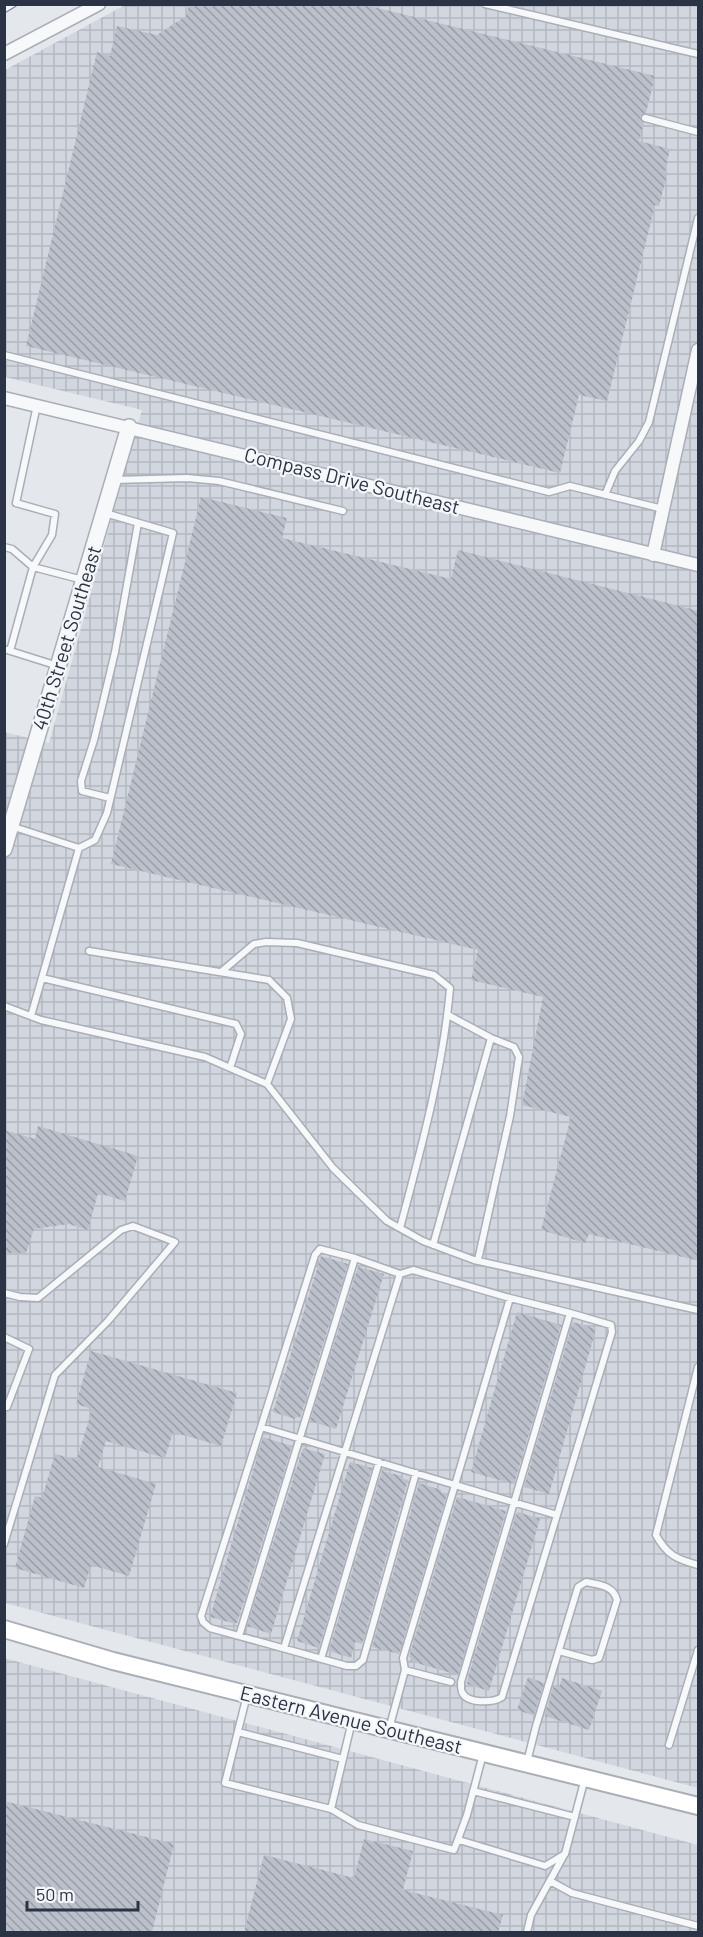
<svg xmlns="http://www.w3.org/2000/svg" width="703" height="1937" font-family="Barlow,sans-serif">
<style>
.industrial{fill:url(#industrial-grid)}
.building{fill:url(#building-back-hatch)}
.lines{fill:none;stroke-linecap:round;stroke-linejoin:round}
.service-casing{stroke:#a9aeb7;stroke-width:9}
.minor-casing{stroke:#a9aeb7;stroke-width:15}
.tertiary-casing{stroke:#a9aeb7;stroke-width:18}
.secondary-casing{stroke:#a9aeb7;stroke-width:20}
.service{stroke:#f7f8fa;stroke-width:6}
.minor{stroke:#f7f8fa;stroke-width:12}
.tertiary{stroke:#f7f8fa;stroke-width:15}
.secondary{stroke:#fff;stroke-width:16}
.rail-casing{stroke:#7d8696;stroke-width:7}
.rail{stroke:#f4f6f9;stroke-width:4.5;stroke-dasharray:14;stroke-linecap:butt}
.labels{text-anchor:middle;stroke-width:4.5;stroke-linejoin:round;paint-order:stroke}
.street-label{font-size:20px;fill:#2b3445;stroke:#f4f6f9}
</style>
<defs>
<pattern id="industrial-grid" width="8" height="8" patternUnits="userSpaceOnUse" patternTransform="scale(1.5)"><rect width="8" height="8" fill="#d2d6de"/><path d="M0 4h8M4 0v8" fill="none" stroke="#b4b8c0"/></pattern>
<pattern id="building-back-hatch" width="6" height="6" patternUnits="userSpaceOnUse" patternTransform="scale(1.5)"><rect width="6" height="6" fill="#bbc0ca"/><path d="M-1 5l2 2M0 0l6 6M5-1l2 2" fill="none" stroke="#989da6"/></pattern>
</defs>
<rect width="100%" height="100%" fill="#e4e7ec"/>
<path class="industrial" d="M 125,5 L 698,5 L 698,1788 L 5,1603 L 4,732 L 49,743 L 142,410 L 5,377 L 5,70 Z
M 4,1658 L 698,1845 L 698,1932 L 5,1932 Z"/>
<path class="building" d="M 189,4 L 361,4 L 655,76 L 646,113 L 642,114 L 640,117 L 644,123 L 639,141 L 670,149 L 664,175 L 667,175 L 659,206 L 655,205 L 607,401 L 579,395 L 560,473 L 26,346 L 97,52 L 110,56 L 117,26 L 157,35 L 186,16 Z
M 201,497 L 287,518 L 282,538 L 451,579 L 458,550 L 699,611 L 699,1261 L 589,1234 L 585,1243 L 541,1230 L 571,1117 L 522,1105 L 543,997 L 471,980 L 478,950 L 111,864 Z
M 38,1126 L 138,1156 L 125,1201 L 98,1193 L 88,1230 L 69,1224 L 34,1229 L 26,1253 L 4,1253 L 4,1130 L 35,1139 Z
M 321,1256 L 348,1264 L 300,1418 L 296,1417 L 295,1419 L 273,1412 Z
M 358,1267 L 384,1274 L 336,1429 L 310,1421 Z
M 517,1312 L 561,1325 L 514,1484 L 471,1472 Z
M 573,1322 L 596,1329 L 549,1494 L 524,1487 Z
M 91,1351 L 237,1393 L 221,1446 L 173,1432 L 165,1458 L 106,1441 L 98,1467 L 156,1484 L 129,1576 L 91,1565 L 84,1588 L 15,1568 L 35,1496 L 42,1498 L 55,1454 L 77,1460 L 92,1409 L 76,1404 Z
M 263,1437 L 292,1446 L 237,1623 L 232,1623 L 210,1617 Z
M 303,1448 L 325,1454 L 271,1634 L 247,1626 Z
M 350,1462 L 372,1468 L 319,1648 L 297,1641 Z
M 382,1471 L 402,1476 L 401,1478 L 408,1480 L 362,1644 L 355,1642 L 351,1658 L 329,1651 Z
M 419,1483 L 441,1490 L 441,1492 L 447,1494 L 399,1654 L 372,1647 Z
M 457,1497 L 506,1511 L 458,1675 L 410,1661 L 411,1658 L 409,1657 Z
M 518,1512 L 540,1519 L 489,1691 L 467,1684 L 468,1678 L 516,1514 Z
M 528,1677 L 544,1683 L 535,1712 L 532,1715 L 517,1710 Z
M 562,1678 L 602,1691 L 589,1730 L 545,1716 L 553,1687 L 559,1688 Z
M 4,1801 L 174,1844 L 152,1932 L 4,1932 Z
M 364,1839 L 413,1851 L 403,1890 L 503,1915 L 498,1932 L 244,1932 L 264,1855 L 354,1878 Z"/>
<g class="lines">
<g class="service-casing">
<path id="service" d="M 485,4 L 698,54
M 645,118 L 698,132
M 4,355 L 549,492 L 570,486 L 663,509
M 114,480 L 187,478 L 219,481 L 343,511
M 605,495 L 615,471 L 639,441 L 649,422 L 698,218
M 4,547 L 12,549 L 33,567 L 83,580
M 4,649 L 58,666
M 10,651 L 33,567 L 52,535 L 55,514 L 16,503 L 37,405
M 110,798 L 82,791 L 81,781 L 94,740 L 115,652 L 138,523
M 11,826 L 79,848
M 89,951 L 269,980 L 287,998 L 291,1019 L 267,1084 L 333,1168 L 387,1221 L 423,1241 L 474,1260 L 698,1310
M 221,972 L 254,944 L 266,942 L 297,943 L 434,975 L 450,988 C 443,1070 421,1149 400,1228
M 42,978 L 236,1024 L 241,1034 L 230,1068
M 4,1006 L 41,1020 L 205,1057 L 267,1084
M 31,1016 L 79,848 L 95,840 L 107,813 L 173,533 L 105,513
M 433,1245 L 491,1038 L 448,1015
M 478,1260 L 510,1116 L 519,1057 L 514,1047 L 491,1038
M 400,1274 L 413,1270 L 510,1298
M 4,1293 L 20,1297 L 38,1298 L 121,1230 L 133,1226 L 175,1242 L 108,1321 L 55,1375 L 4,1544
M 4,1337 L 29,1349 L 7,1407
M 698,1367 L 656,1535 C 667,1555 676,1559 698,1565
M 261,1427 L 315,1255 L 320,1249 L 355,1258 L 400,1274 L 284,1648
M 416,1473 L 363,1660 L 356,1666 L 347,1666 L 210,1628 L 203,1622 L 201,1616 L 261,1427 L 455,1485 L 510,1298 L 570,1313
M 239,1636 L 355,1258
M 321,1659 L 379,1462
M 405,1670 L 403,1658 L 455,1485 L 557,1515 L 502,1697 C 493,1703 467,1704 462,1692 C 461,1691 461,1684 461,1682 L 570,1313 L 611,1325 L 612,1332 L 557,1515
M 247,1695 L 225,1783 L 331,1809
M 352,1721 L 331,1809 L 358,1825 L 454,1850 L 467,1815 L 483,1754
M 389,1729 L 405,1670 L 451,1682
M 238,1732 L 343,1759
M 669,1745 L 698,1650
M 527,1762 L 536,1726 L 578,1587 L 586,1582 C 599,1585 613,1585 617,1600 L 599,1658 L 592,1660 L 559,1651
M 473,1791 L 575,1817
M 459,1840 L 545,1866 L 565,1854 L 585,1778
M 550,1881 L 572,1893 L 698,1926
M 527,1932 L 531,1915 L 564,1855"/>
</g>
<g class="minor-casing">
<path id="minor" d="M 4,54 L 99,4
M 4,398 L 698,565
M 653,555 L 698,350"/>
</g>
<g class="tertiary-casing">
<path id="tertiary" d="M 4,849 L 129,427"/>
</g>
<g class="secondary-casing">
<path id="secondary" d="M 4,1629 L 113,1661 L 698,1806"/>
</g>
<use href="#service" class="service"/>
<use href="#minor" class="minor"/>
<use href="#tertiary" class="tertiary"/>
<use href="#secondary" class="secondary"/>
<g class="rail-casing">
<path id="rail" d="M 4,10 L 14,4"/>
</g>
<use href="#rail" class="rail"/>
</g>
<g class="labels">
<g class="street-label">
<text transform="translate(352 481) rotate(14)" y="7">Compass Drive Southeast</text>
<text transform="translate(67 638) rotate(-73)" y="7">40th Street Southeast</text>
<text transform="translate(351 1720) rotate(14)" y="7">Eastern Avenue Southeast</text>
</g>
</g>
<rect width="703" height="1937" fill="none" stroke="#2b3445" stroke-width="12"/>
<path d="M27 1901v9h111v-9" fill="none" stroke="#2b3445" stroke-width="3"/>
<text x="36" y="1901" font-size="18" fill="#2b3445" stroke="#f4f6f9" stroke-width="4.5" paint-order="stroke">50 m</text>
</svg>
